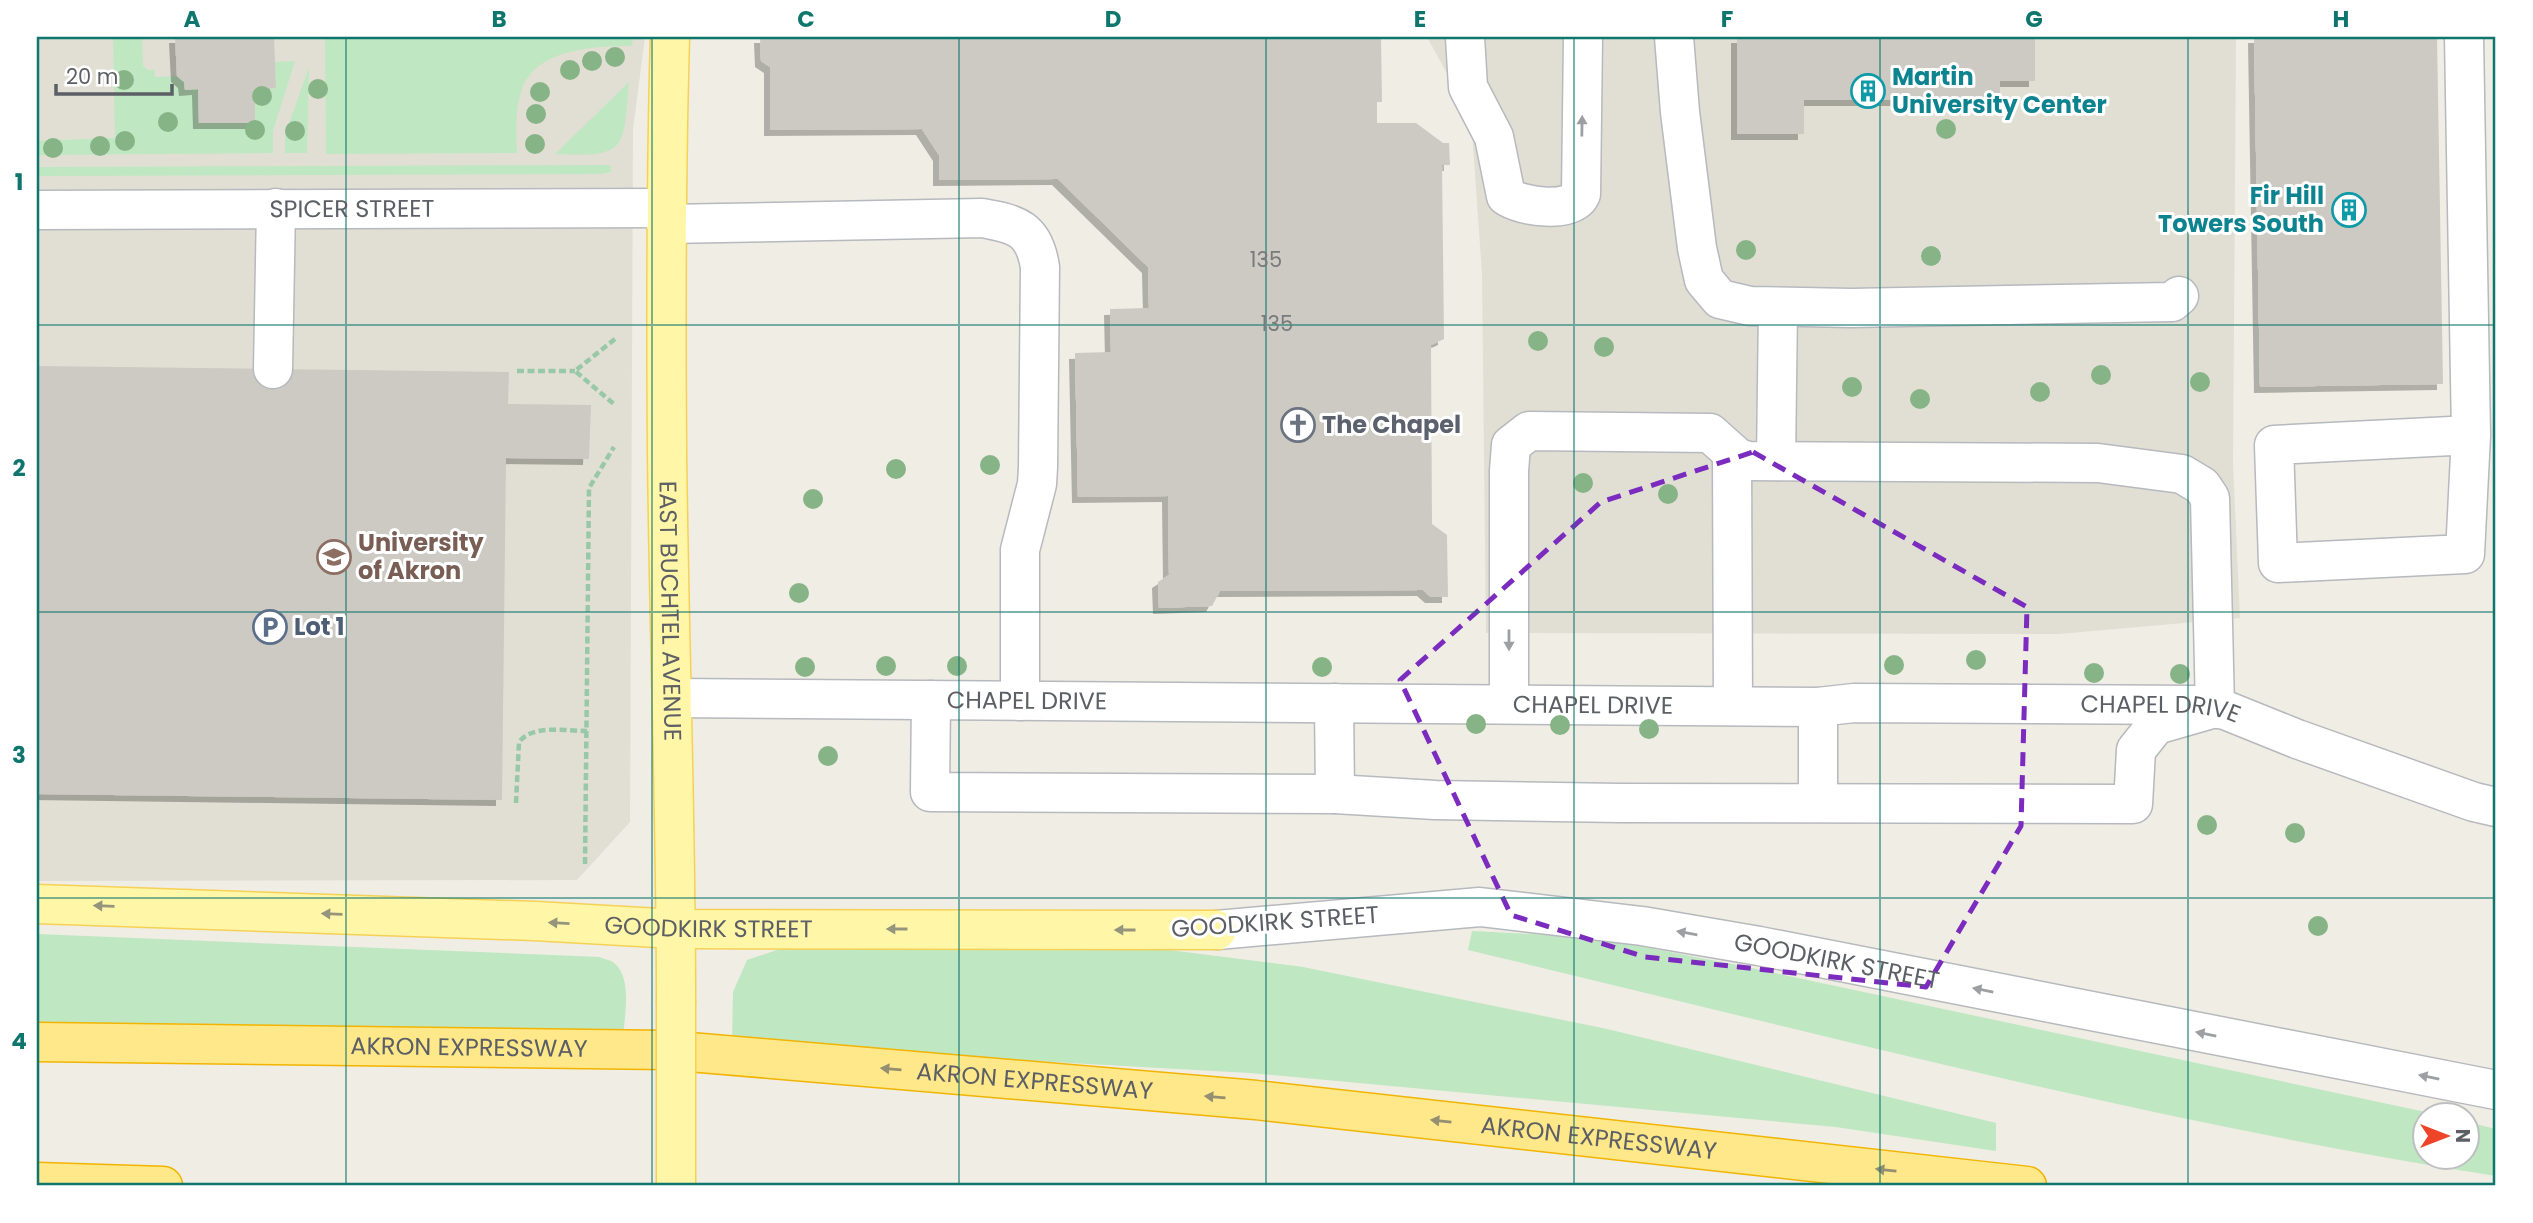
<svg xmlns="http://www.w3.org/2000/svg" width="2533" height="1223" font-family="Poppins,sans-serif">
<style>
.education{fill:#e1dfd4}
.green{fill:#bfe7c1}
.building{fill:#cccac3;filter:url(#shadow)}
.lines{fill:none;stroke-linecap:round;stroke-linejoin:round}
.minor-casing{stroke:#b6b9be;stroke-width:41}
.major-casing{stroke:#f6d156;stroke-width:41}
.highway-casing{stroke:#f2b400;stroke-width:41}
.path{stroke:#98c8a8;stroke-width:4.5;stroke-dasharray:7 3.5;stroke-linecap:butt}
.minor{stroke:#fff;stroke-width:38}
.major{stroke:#fff6a8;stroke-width:38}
.highway{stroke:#ffe88a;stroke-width:38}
.major-bridge-casing{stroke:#f6d156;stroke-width:41;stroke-linecap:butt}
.major-bridge{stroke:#fff6a8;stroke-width:38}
.tree{fill:#87b487}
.oneway{fill:#9d9fa3}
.oneway2{fill:#95947c}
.oneway3{fill:#958f72}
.marked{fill:none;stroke:#7b2cbf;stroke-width:5;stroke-dasharray:14 9;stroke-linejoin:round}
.grid{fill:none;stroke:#0f766e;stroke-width:2;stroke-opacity:0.55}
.labels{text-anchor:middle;stroke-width:6;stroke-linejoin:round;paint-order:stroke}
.number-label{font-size:21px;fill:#787a7c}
.culture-label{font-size:24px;font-weight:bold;fill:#0d838f;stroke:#fff;text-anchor:start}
.street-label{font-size:24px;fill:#5c5f65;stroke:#fff}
.worship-label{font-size:24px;font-weight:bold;fill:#5b616d;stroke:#fff;text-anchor:start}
.education-label{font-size:24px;font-weight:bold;fill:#785e54;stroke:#fff;text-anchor:start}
.service-label{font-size:24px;font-weight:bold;fill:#4e5e75;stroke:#fff;text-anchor:start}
.neatline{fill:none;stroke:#0f766e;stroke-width:2.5}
.grid-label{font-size:23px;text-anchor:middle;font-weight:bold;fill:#0f766e}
</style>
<defs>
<filter id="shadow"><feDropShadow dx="-6" dy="6" stdDeviation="0" flood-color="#0004"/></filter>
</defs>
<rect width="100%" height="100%" fill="#efede4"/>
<path class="education" d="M 37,37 L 645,37 L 633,129 L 630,822 L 577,880 L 37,881 Z
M 1427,37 L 2236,37 L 2233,465 L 2240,618 L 2059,634 L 1486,633 L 1482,273 L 1471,117 Z"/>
<path class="green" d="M 113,37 L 142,37 L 143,66 L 148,70 L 155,70 L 155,77 L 177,76 L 184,82 L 185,90 L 198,89 L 199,123 L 255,123 L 255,90 L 276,88 L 275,62 L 295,61 L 273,131 L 273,153 L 37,155 L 37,141 L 115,138 Z
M 325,37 L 633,37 L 632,46 C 596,46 537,48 522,89 C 515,109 516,131 517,153 L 326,154 Z
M 309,67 L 307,153 L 285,153 L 285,135 Z
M 629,82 C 623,148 629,158 555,154 Z
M 610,165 L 611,172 L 601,174 L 37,176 L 37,167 Z
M 1472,931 L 1592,937 L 1742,966 L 2435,1114 L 2424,1114 L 2424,1156 L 2466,1156 L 2467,1122 L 2496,1129 L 2496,1176 C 2150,1122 1809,1031 1468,950 Z
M 37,934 L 599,957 C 603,959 611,960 614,963 C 633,978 624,1018 623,1039 L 37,1022 Z
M 801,942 L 1161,949 L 1303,967 L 1607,1029 L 1996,1123 L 1996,1151 L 1836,1127 L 1250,1073 L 732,1044 L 733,992 L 747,960 Z"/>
<path class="building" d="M 175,37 L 274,37 L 276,88 L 255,90 L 255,123 L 199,123 L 198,89 L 185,90 L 184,82 L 177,76 Z
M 760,37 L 1381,37 L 1382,102 L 1377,102 L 1377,123 L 1416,123 L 1443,143 L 1449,143 L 1450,165 L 1442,165 L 1444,339 L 1431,345 L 1432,524 L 1447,535 L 1448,597 L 1431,597 L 1423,590 L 1220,591 L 1212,606 L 1159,608 L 1158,582 L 1169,575 L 1168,496 L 1078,497 L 1075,353 L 1111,352 L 1110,309 L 1149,308 L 1148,267 L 1058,179 L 939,180 L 939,155 L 922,129 L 770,130 L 770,67 L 761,61 Z
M 1737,37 L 2035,37 L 2035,81 L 2000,81 L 2000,100 L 1804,100 L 1804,134 L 1737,134 Z
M 2254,37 L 2437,37 L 2443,384 L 2260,387 Z
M 37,366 L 509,372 L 508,404 L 591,405 L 589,459 L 506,458 L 502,800 L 37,794 Z"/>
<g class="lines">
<g class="minor-casing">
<g id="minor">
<path d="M 1465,37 L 1468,87 L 1494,137 L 1506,196 C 1521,207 1573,214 1581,194 L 1583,37"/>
<path d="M 1674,37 L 1680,112 L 1697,248 L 1704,280 L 1720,299 L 1750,306 L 1851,308 L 2172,302 L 2179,296"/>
<path d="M 2464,37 L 2471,435 L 2465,554 L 2278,563 L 2274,445 L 2471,435"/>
<path id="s1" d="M 37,210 L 666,208"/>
<path d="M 666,224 L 982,218 C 1017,224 1034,229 1040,267 L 1038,467 L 1037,484 L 1020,550 L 1020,701"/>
<path d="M 273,369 L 276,208"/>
<path d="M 1732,454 L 1733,706"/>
<path d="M 1776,461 L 1778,307"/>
<path id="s2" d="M 673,698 L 1818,707 L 1854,703 L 2195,705 L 2225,710 L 2297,739 L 2474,802 L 2496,807"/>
<path d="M 931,700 L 930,792 L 1335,794 L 1435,800 L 1620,803 L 2133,804 L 2136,750 L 2156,725 L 2215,708 L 2210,498 L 2202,486 L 2182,474 L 2098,463 L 1748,461 L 1738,458 L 1710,433 L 1529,431 L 1511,445 L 1509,471 L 1509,704"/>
<path d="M 1334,703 L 1335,794"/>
<path d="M 1818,802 L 1818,707"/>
<path id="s3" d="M 1217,930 L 1480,907 L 1642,926 L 1759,946 L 2496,1090"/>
</g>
</g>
<g class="major-casing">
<g id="major">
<path id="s4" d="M 670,37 C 666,174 666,312 667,450 C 669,633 676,817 676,1001"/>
<path id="s5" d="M 37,904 L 535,921 L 676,929 L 1217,930"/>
</g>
</g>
<g class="highway-casing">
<g id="highway">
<path id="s6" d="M 37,1042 L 666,1050 L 1256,1100 L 2027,1186"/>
<path d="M 37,1182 L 163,1186"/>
</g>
</g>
<path class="path" d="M 615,339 L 575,371 L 615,405
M 517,371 L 575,371
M 516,803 L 519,742 C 533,724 566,731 587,731
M 585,864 L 589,488 L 614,447"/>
<use href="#minor" class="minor"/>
<use href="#major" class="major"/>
<use href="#highway" class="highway"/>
<g class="major-bridge-casing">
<path id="major-bridge" d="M 676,1001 L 676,1186"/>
</g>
<use href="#major-bridge" class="major-bridge"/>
</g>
<g class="tree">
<circle cx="615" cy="57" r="10"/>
<circle cx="592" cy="61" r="10"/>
<circle cx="570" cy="70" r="10"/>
<circle cx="124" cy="80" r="10"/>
<circle cx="318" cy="89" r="10"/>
<circle cx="540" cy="92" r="10"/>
<circle cx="262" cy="96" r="10"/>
<circle cx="536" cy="114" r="10"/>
<circle cx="168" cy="122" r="10"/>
<circle cx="1946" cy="129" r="10"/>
<circle cx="255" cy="130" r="10"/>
<circle cx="295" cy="131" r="10"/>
<circle cx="125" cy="141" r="10"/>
<circle cx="535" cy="144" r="10"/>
<circle cx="100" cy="146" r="10"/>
<circle cx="53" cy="148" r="10"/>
<circle cx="1746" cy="250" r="10"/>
<circle cx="1931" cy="256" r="10"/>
<circle cx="1538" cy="341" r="10"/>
<circle cx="1604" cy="347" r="10"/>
<circle cx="2101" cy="375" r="10"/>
<circle cx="2200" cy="382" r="10"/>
<circle cx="1852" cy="387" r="10"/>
<circle cx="2040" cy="392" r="10"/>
<circle cx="1920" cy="399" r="10"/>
<circle cx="990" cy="465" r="10"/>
<circle cx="896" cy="469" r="10"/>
<circle cx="1583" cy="483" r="10"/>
<circle cx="1668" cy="494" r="10"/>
<circle cx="813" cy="499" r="10"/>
<circle cx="799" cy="593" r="10"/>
<circle cx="1976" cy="660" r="10"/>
<circle cx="1894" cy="665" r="10"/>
<circle cx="886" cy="666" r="10"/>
<circle cx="957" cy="666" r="10"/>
<circle cx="805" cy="667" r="10"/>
<circle cx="1322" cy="667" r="10"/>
<circle cx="2094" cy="673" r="10"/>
<circle cx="2180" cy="674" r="10"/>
<circle cx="1476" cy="724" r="10"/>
<circle cx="1560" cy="725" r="10"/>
<circle cx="1649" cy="729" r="10"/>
<circle cx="828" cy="756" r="10"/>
<circle cx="2207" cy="825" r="10"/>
<circle cx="2295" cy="833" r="10"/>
<circle cx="2318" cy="926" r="10"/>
</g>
<defs><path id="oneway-solid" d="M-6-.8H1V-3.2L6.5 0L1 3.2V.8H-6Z" transform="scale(1.75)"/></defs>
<g class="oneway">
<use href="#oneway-solid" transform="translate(1582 126) rotate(-89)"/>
<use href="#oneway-solid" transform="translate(1509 640) rotate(90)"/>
<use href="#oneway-solid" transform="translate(1687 933) rotate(-170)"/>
<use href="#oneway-solid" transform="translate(1983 990) rotate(-169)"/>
<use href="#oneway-solid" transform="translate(2206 1034) rotate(-169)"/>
<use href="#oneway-solid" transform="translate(2429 1077) rotate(-169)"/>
</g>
<g class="oneway2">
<use href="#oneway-solid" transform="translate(104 906) rotate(-178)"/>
<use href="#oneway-solid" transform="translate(332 914) rotate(-178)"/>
<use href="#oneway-solid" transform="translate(559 923) rotate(-177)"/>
<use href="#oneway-solid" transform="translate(897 929) rotate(-180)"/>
<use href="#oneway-solid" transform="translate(1125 930) rotate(-180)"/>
</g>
<g class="oneway3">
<use href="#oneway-solid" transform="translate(891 1069) rotate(-175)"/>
<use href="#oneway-solid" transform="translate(1215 1097) rotate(-175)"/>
<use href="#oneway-solid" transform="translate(1441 1121) rotate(-174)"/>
<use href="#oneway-solid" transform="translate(1886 1170) rotate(-174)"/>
</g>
<path class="marked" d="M 1753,452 L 2027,607 L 2021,826 L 1926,987 L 1645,957 L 1511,915 L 1400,680 L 1601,502 Z"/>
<path class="grid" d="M 346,37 L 346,1186M 652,37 L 652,1186M 959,37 L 959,1186M 1266,37 L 1266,1186M 1574,37 L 1574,1186M 1880,37 L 1880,1186M 2188,37 L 2188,1186M 37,325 L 2496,325M 37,612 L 2496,612M 37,898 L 2496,898"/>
<defs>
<g id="building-ring" transform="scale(1.75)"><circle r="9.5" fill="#fff" stroke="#0f9aa8" stroke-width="1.5"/><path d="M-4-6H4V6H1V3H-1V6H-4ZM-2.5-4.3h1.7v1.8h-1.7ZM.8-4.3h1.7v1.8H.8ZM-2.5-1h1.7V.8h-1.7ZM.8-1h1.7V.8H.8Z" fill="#0f9aa8"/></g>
<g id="church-ring" transform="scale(1.75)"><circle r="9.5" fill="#fff" stroke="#6b7280" stroke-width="1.5"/><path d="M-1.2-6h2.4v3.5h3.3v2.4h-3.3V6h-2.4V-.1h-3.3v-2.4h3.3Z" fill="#6b7280"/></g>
<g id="university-ring" transform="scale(1.75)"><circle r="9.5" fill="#fff" stroke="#8d6e63" stroke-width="1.5"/><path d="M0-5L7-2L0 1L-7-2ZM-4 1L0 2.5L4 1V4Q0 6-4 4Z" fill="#8d6e63"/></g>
<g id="parking-ring" transform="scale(1.75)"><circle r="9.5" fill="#fff" stroke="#5c6f8a" stroke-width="1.5"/><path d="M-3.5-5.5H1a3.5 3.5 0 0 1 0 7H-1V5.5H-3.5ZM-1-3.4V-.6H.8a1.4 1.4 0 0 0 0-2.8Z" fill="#5c6f8a"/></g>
</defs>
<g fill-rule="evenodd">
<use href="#building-ring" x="1868" y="91"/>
<use href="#building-ring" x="2349" y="210"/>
<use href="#church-ring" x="1298" y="425"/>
<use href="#university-ring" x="334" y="557"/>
<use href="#parking-ring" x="270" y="627"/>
</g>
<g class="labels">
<g class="number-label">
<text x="1266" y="267">135</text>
<text x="1277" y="331">135</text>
</g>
<g class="culture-label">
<text x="1892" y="85">Martin<tspan x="1892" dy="28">University Center</tspan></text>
<text x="2324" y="204" text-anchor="end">Fir Hill<tspan x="2324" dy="28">Towers South</tspan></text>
</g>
<g class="street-label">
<text dy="8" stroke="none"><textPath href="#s1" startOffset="315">SPICER STREET</textPath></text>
<text dy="8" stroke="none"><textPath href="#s4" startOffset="574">EAST BUCHTEL AVENUE</textPath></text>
<text dy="8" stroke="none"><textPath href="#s2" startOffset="354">CHAPEL DRIVE</textPath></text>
<text dy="8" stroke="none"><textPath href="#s2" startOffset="920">CHAPEL DRIVE</textPath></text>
<text dy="8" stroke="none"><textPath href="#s2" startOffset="1488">CHAPEL DRIVE</textPath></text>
<text transform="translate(1275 922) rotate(-4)" y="8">GOODKIRK STREET</text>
<text dy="8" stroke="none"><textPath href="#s5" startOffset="672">GOODKIRK STREET</textPath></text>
<text dy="8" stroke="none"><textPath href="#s3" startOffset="625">GOODKIRK STREET</textPath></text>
<text dy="8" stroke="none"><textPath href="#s6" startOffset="432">AKRON EXPRESSWAY</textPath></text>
<text dy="8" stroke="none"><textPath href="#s6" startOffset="999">AKRON EXPRESSWAY</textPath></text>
<text dy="8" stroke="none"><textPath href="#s6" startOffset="1566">AKRON EXPRESSWAY</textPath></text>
</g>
<g class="worship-label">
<text x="1322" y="433">The Chapel</text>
</g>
<g class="education-label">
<text x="358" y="551">University<tspan x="358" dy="28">of Akron</tspan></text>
</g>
<g class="service-label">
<text x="294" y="635">Lot 1</text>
</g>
</g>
<rect width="2533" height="1223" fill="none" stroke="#ffffff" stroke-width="77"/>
<g transform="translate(2446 1136) rotate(90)"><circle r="33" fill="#ffffff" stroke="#bebfc1" stroke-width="2"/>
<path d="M0-5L12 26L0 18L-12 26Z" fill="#ee442a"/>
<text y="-10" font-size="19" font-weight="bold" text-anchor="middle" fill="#5c5f65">N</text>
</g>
<path d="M56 84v10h116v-10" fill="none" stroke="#5c5f65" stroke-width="3.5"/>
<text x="66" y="84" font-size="21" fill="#5c5f65" stroke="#ffffff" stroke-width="5" paint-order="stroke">20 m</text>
<rect x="38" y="38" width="2456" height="1146" class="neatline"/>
<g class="grid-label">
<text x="192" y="27">A</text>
<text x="499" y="27">B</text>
<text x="806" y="27">C</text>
<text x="1113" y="27">D</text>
<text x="1420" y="27">E</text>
<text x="1727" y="27">F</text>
<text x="2034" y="27">G</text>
<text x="2341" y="27">H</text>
<text x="19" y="190">1</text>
<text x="19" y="476">2</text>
<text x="19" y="763">3</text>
<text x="19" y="1049">4</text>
</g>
</svg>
